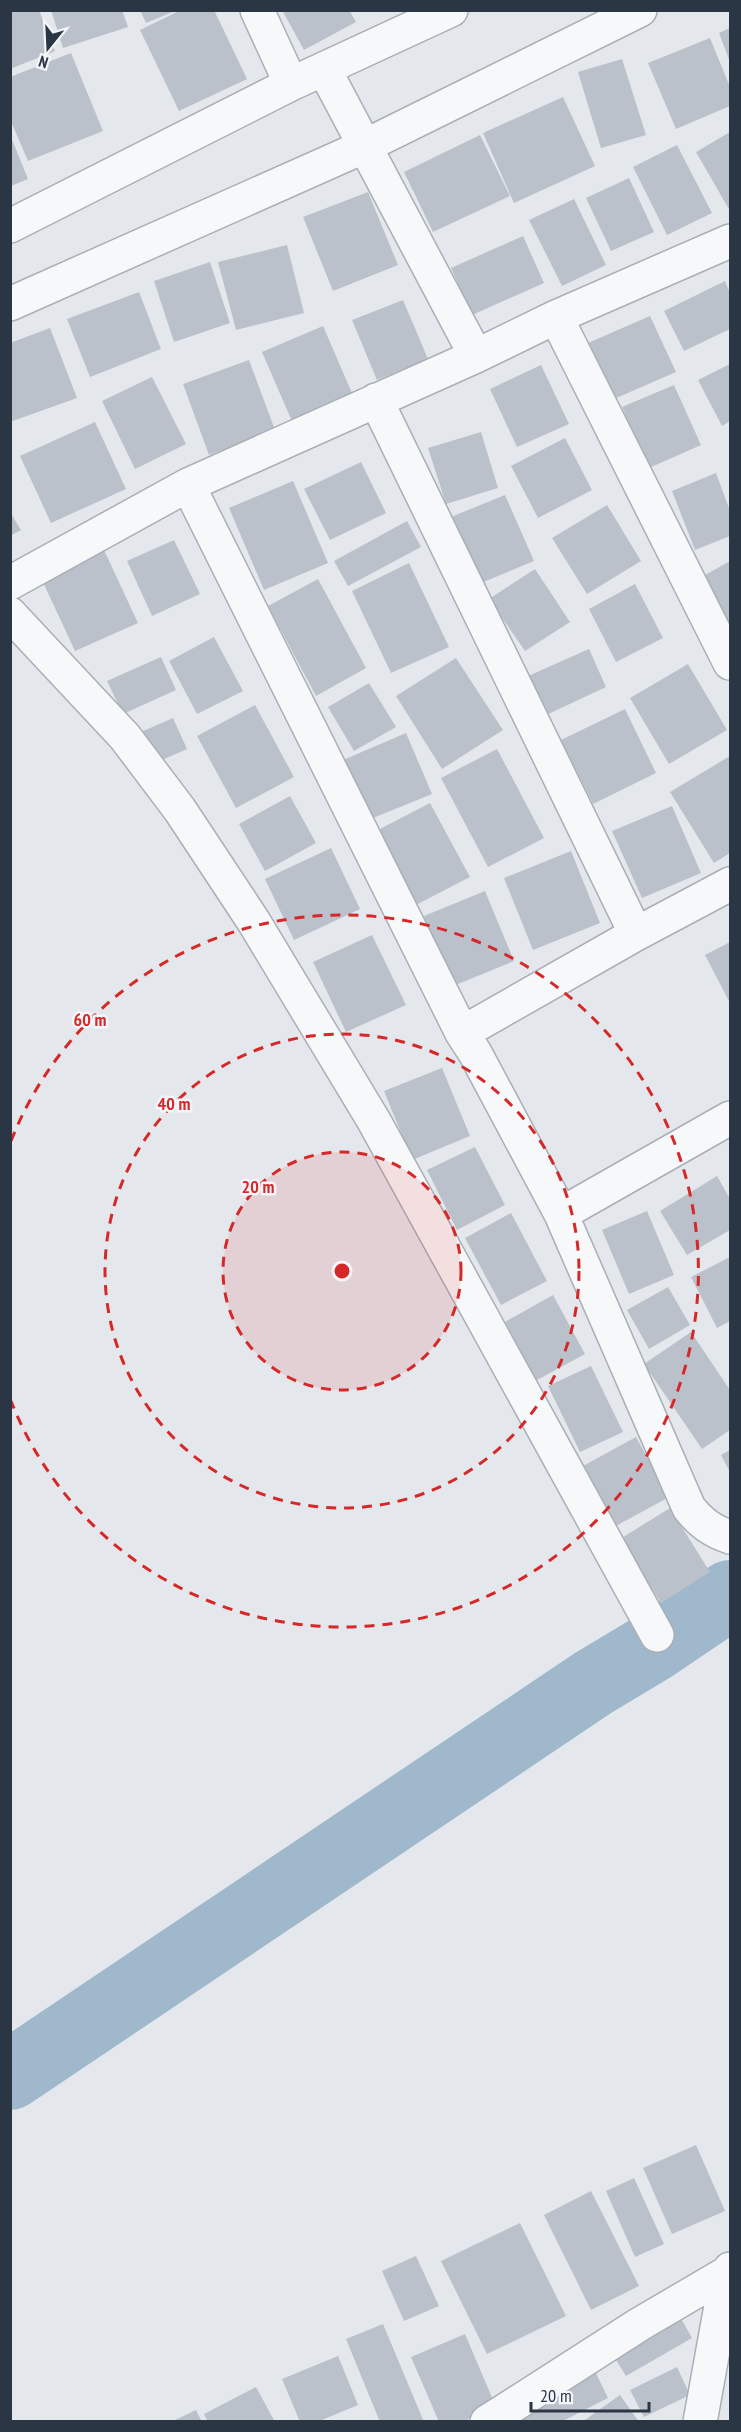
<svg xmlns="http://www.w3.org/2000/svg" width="741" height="2432" font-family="'PT Sans Narrow',sans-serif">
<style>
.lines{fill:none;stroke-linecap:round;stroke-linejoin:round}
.river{stroke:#9fb8cc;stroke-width:70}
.building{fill:#bbc1ca}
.minor-casing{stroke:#a9afb7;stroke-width:36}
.minor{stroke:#f7f8fa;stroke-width:33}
.ring{fill:none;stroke:#d62828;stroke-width:3;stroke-dasharray:10 8}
.centre{fill:#d62828;stroke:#f4f6f9;stroke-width:3}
.ring-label{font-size:18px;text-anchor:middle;font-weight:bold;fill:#d62828;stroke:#f4f6f9;stroke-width:5;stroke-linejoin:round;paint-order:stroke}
</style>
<rect width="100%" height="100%" fill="#e4e8ec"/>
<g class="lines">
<path class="river" d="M 10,2075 L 593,1683 L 653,1647 L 730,1595"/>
</g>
<path class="building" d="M 10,10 L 39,10 L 55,51 L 10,69 Z
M 51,10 L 122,10 L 128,27 L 63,48 Z
M 140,10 L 175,10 L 175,11 L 146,23 Z
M 181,10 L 214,10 L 247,79 L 179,111 L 140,30 Z
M 282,10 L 349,10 L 356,22 L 304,50 Z
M 730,28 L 730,62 L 719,33 Z
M 710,38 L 730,87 L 730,106 L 676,129 L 648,63 Z
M 71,53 L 103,131 L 28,161 L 10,119 L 10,77 Z
M 622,59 L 646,135 L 601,148 L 578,72 Z
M 563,97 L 595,166 L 514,203 L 483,133 Z
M 730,132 L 730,211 L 696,152 Z
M 480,135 L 510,196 L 433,232 L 404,172 Z
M 11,137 L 28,179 L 11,186 Z
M 677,145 L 712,213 L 667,235 L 633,167 Z
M 629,178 L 654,232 L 611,251 L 586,198 Z
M 368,192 L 398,265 L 333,291 L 303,217 Z
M 574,199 L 606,265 L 562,286 L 529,220 Z
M 523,236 L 544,283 L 472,315 L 451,268 Z
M 287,245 L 304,313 L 236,330 L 218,262 Z
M 210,262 L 230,323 L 174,342 L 154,281 Z
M 725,281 L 730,293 L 730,329 L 684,351 L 664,311 Z
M 139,292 L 161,349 L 90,377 L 67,319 Z
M 403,300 L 428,359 L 377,380 L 352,320 Z
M 650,316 L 676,372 L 614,399 L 588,343 Z
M 323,326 L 358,407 L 297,433 L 262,352 Z
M 50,328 L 77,398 L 10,422 L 10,343 Z
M 249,360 L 275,430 L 209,455 L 183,384 Z
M 730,364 L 730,421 L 722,426 L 698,380 Z
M 541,365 L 569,424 L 517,447 L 490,389 Z
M 152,377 L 186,444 L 135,469 L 102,401 Z
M 674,385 L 701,445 L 649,468 L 622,407 Z
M 95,422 L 126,489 L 51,523 L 20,456 Z
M 481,432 L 498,488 L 446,504 L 428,448 Z
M 565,438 L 592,490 L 538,518 L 511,466 Z
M 361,462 L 386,513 L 330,540 L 304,489 Z
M 716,473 L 730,511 L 730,536 L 695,550 L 672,491 Z
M 293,481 L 328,563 L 264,590 L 229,508 Z
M 505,495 L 534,561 L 474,586 L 446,519 Z
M 607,505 L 641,561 L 587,594 L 552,538 Z
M 10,512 L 21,530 L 10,536 Z
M 407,521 L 421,547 L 348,586 L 334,561 Z
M 174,540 L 200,594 L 152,616 L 127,561 Z
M 104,550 L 138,623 L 75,651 L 42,580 Z
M 730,561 L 730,631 L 700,578 Z
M 409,563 L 449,647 L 391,673 L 352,591 Z
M 535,569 L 570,622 L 525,651 L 489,599 Z
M 318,579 L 366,668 L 316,696 L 268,606 Z
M 635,584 L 663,638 L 616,662 L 589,609 Z
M 214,637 L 243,691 L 197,714 L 169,661 Z
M 589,649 L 606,687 L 544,716 L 526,677 Z
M 161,657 L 176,690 L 123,714 L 107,681 Z
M 456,658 L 503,730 L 442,769 L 396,696 Z
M 688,664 L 727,730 L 669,764 L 630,698 Z
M 369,683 L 396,727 L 354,751 L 328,707 Z
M 255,705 L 294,777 L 236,808 L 197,736 Z
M 625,709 L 656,773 L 593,804 L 561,740 Z
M 173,718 L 187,749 L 155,763 L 141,732 Z
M 406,733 L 432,794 L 368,820 L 343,760 Z
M 497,749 L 544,838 L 488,867 L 441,778 Z
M 730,756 L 730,853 L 714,863 L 670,792 Z
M 290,796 L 316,843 L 265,871 L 239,824 Z
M 430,803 L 470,877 L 414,906 L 374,832 Z
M 672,806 L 701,873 L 642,898 L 612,831 Z
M 331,848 L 360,909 L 294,940 L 265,879 Z
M 571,851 L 600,923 L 533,950 L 504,878 Z
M 485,891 L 514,961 L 453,986 L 424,916 Z
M 372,935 L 406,1005 L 346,1032 L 313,962 Z
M 730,942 L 730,1003 L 705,955 Z
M 442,1068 L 470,1136 L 412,1160 L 384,1091 Z
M 475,1147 L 505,1205 L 457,1230 L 427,1170 Z
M 717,1176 L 730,1199 L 730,1230 L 687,1255 L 660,1211 Z
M 647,1211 L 674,1275 L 629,1294 L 602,1230 Z
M 511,1213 L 547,1281 L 501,1305 L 465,1238 Z
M 730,1257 L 730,1321 L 717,1328 L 691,1277 Z
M 668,1287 L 690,1325 L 649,1349 L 627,1310 Z
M 553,1295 L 585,1354 L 537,1380 L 505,1322 Z
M 691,1332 L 730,1390 L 730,1430 L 702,1449 L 644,1364 Z
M 591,1366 L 623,1432 L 580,1452 L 548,1386 Z
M 636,1437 L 669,1497 L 616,1526 L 583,1466 Z
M 730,1450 L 730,1472 L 721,1455 Z
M 670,1508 L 710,1572 L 661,1603 L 620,1539 Z
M 696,2145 L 725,2211 L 672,2234 L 643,2168 Z
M 634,2178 L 664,2244 L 635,2257 L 606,2191 Z
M 591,2191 L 639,2286 L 591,2310 L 544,2215 Z
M 520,2223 L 566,2316 L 487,2354 L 441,2261 Z
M 416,2256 L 439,2306 L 404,2321 L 382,2271 Z
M 678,2313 L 692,2338 L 626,2376 L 611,2352 Z
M 383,2324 L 424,2422 L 380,2422 L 346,2339 Z
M 465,2334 L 496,2407 L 462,2422 L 439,2422 L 411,2357 Z
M 338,2356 L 358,2405 L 317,2422 L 300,2422 L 282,2379 Z
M 593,2367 L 608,2398 L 561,2422 L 523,2422 L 515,2406 Z
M 677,2367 L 690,2395 L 644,2417 L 630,2390 Z
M 256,2387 L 275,2422 L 208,2422 L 204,2414 Z
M 620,2395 L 639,2422 L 582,2422 Z
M 196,2410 L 202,2422 L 171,2422 Z"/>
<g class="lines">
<g class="minor-casing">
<path id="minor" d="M 257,10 L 291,84
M 324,69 L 476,356
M 10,226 L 291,84 L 451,10
M 10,304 L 363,147 L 640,10
M 556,317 L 730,663
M 376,400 L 636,934
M 188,485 L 462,1033
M 10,583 L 188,485 L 476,356 L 556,317 L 730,241
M 10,614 L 125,737 L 180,810 L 254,922 L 374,1121 L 657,1635
M 730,884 L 636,934 L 462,1033 L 475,1053 L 561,1214 L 689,1508 C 701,1523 712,1531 730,1537
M 561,1214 L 730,1118
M 487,2422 L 640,2324 L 727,2273
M 700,2422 L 727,2273 L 730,2269"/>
</g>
<use href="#minor" class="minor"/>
</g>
<circle cx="342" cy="1271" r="119" fill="#d62828" fill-opacity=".12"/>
<g class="ring">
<circle cx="342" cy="1271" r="119"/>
<circle cx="342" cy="1271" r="237"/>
<path d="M11 1141A356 356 0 1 1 11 1401"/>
</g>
<circle cx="342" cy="1271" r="9" class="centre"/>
<g class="ring-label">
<text x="90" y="1026">60 m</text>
<text x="174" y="1110">40 m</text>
<text x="258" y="1193">20 m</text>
</g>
<rect width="741" height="2432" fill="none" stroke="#2b3645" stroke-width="24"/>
<g transform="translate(48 48) rotate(198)" stroke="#f4f6f9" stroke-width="4.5" paint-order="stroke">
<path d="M0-4.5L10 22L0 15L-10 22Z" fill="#2b3645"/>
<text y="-9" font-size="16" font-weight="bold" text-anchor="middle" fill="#2b3645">N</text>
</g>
<path d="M531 2402v9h118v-9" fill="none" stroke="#2b3645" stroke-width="3"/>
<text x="540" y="2402" font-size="18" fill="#2b3645" stroke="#f4f6f9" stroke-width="4.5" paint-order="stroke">20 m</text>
</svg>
